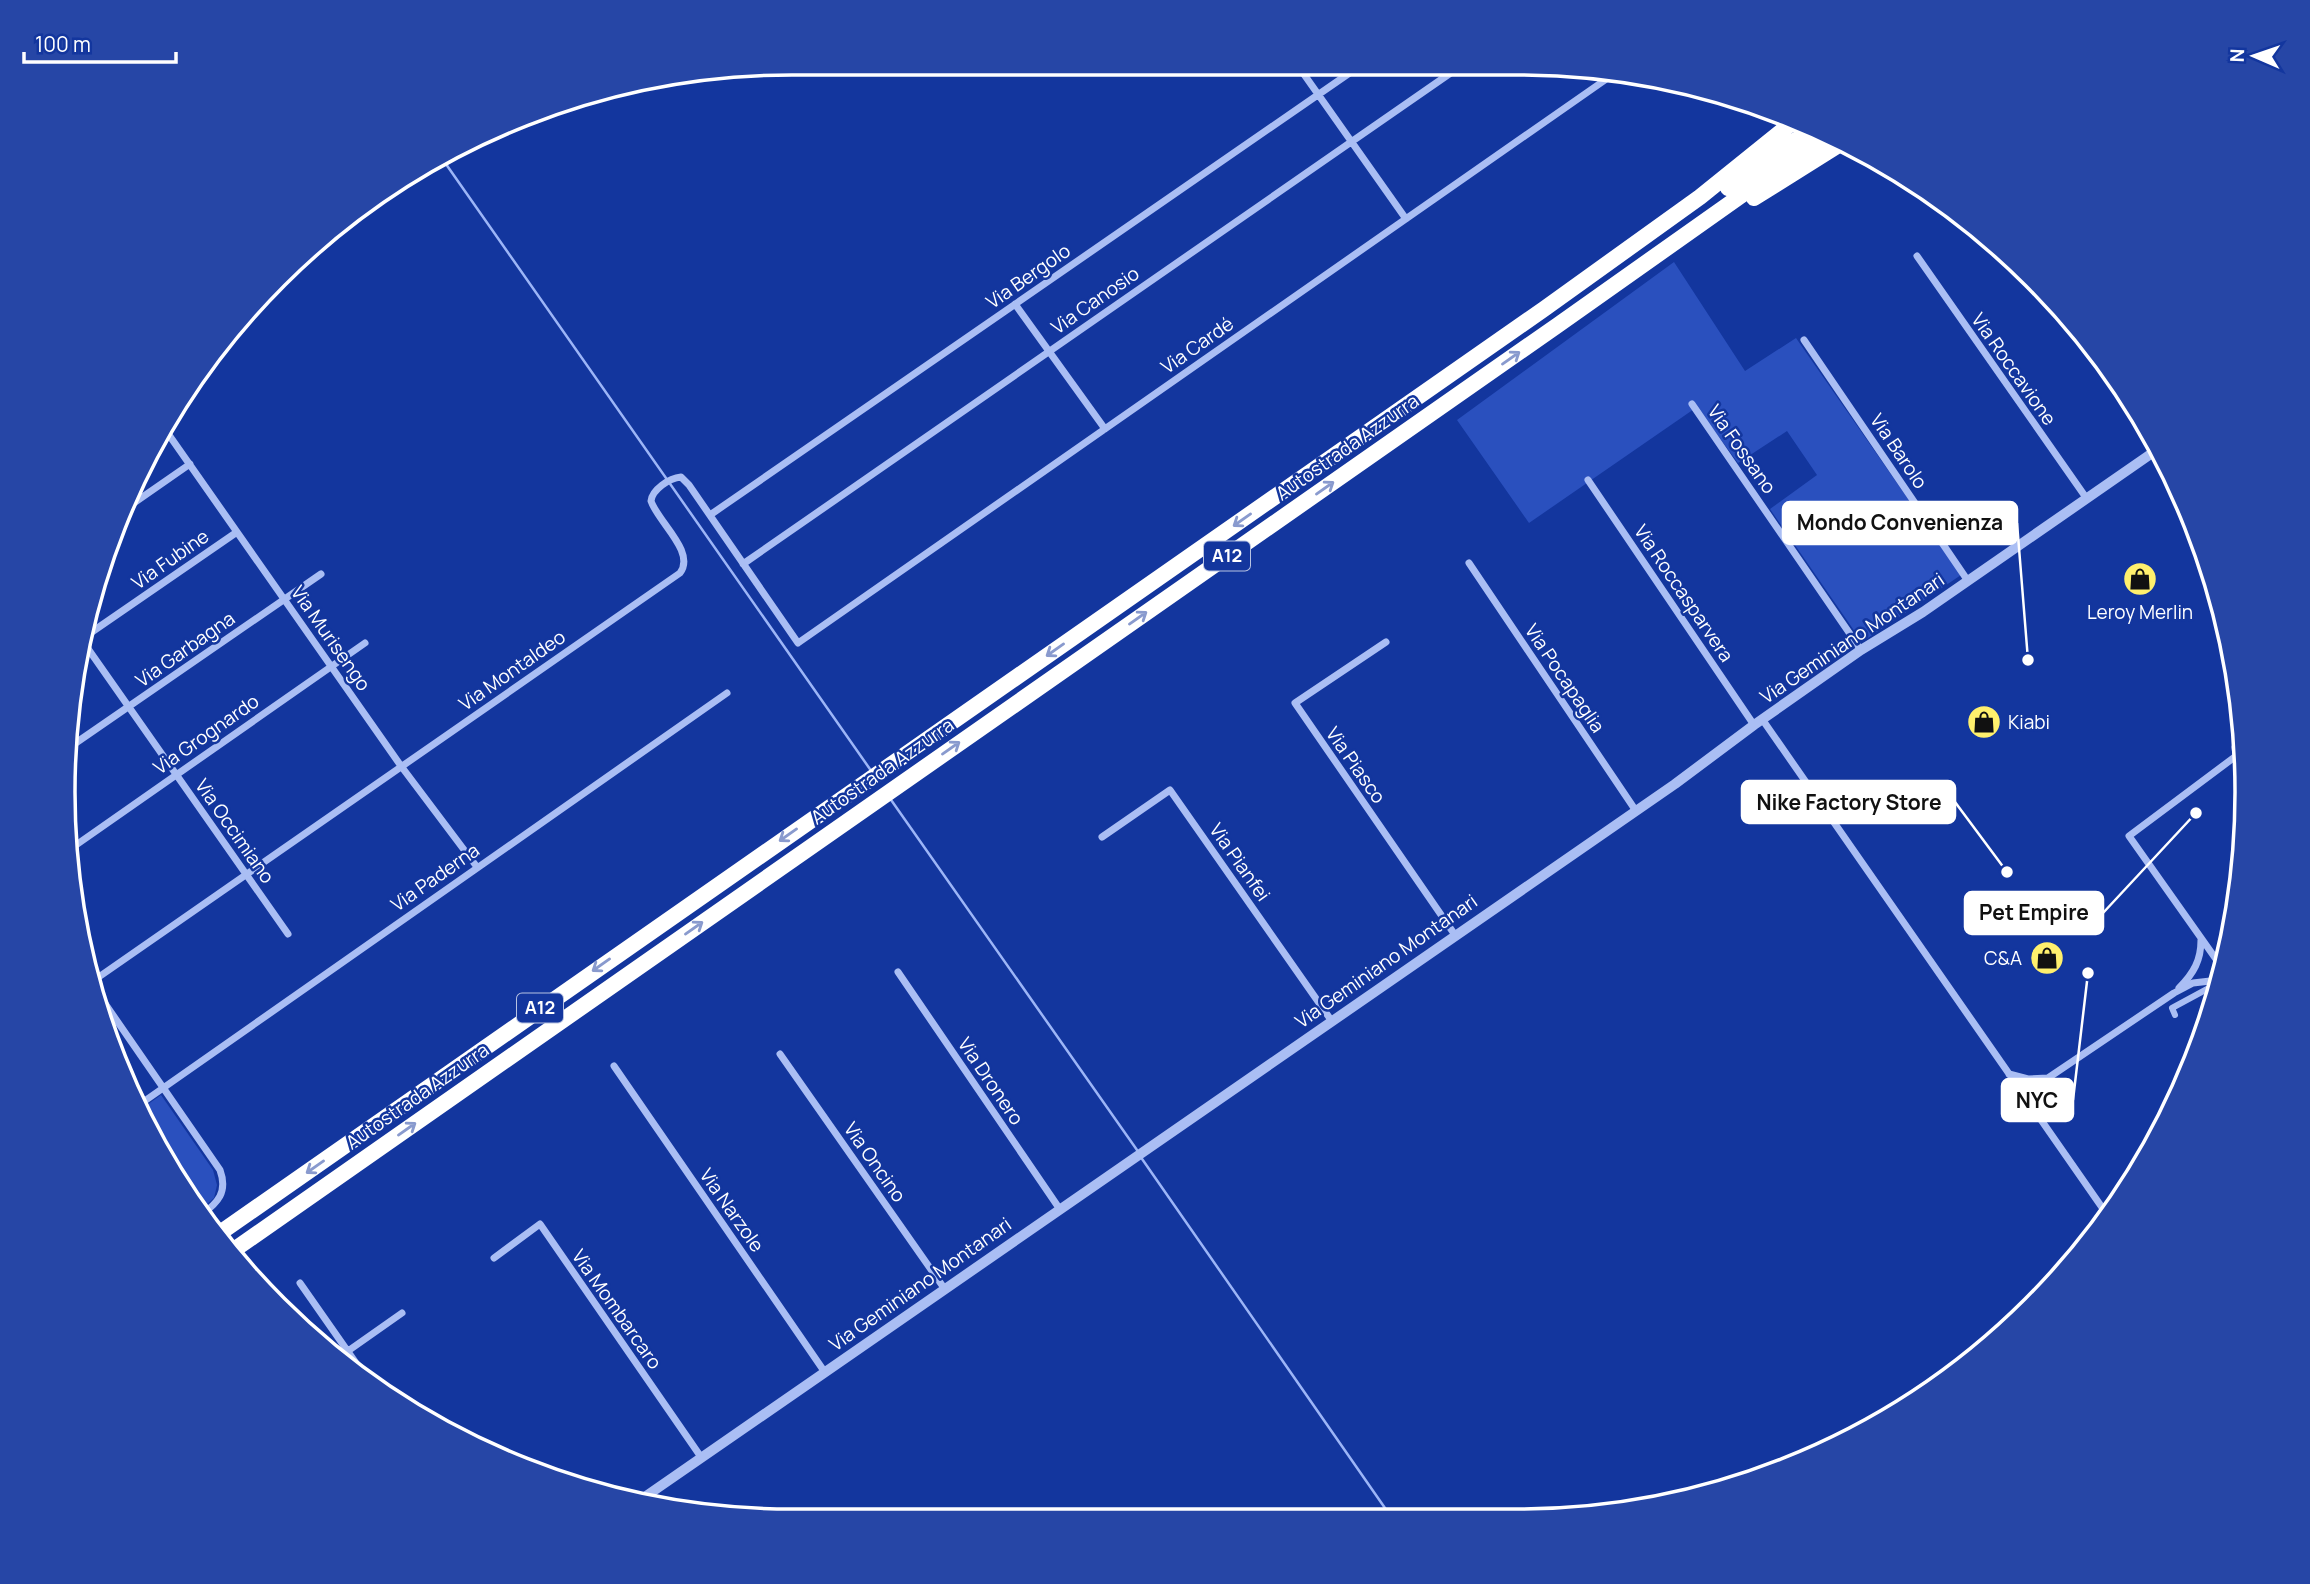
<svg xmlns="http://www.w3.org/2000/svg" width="2310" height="1584" font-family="Manrope,sans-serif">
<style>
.green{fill:#2a50be}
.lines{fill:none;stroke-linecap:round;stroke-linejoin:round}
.stream{stroke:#9cb5f7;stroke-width:2.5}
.pedestrian{stroke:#aabef4;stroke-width:6}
.minor{stroke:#aabef4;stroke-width:7}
.tertiary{stroke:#aabef4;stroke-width:10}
.motorway{stroke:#fff;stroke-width:16}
.oneway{stroke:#899ace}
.labels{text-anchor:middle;stroke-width:5;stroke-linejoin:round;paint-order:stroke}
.shield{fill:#13369e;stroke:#b8c3e2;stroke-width:2}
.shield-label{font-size:18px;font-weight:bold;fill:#fff}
.street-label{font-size:19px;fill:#fff;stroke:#13369e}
.poi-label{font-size:19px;fill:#fff;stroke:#13369e}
.rim{fill:none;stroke:#fff;stroke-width:3.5}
.leader{fill:none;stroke:#fff;stroke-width:2.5}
.callout-dot{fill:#fff;stroke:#13369e;stroke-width:2.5}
.callout{fill:#fff;stroke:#fff;stroke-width:2.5}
.callout-label{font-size:21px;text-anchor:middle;font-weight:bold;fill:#111}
</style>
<rect width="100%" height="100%" fill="#13369e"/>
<path class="green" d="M 1674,262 L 1745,371 L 1796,338 L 1961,575 L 1862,642 L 1770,509 L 1817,475 L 1787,431 L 1738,463 L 1697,407 L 1529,523 L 1457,420 Z
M 161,1095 L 213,1170 L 217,1185 L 214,1198 L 198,1212 L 186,1197 L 137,1112 Z"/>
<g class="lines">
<path class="stream" d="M 441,157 L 872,772
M 889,797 L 1137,1150
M 1140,1156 L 1394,1521"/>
<path class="pedestrian" d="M 2175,1015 L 2172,1008 L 2209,988 L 2217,987"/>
<path class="minor" d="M 1296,63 L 1406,219
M 1917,256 L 2087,499
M 1015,304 L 1105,429
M 1804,340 L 1968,581
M 1692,404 L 1861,650
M 162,425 L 401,766 L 477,867
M 1588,480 L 1754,725
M 118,514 L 190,464
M 710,515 L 1364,63
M 1469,563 L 1636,811
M 743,564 L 1465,63
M 86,636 L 237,532
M 1386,642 L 1295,703 L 1455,935
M 84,643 L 288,934
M 1762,719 L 2108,1216
M 2242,744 L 2235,747 L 2236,756 L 2244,759
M 67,749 L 321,574
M 1102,837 L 1170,790 L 1331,1020
M 66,852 L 365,643
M 2223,969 L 2129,836 L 2236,756
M 898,972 L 1059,1208
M 93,981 L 680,573 C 696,552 658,522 651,501 C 652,490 669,478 681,477 L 689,485 L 798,643 L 1615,73
M 2179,988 C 2194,973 2201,960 2201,940
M 97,992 L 220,1170 C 228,1192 218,1203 201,1215
M 780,1054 L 944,1288
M 614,1066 L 824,1371
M 2009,1074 L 2028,1079 L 2048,1078 L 2174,993 L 2193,983 L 2219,980
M 136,1107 L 727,693
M 2039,1114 L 2040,1097 L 2048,1078
M 494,1258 L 540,1224 L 701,1457
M 300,1283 L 372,1386
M 338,1358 L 402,1313"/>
<path class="tertiary" d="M 636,1503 L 1675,784 L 1754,725 L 1861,650 L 1923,612 L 2158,449"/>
<path class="motorway" d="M 1728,188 L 1812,129
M 1754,198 L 1845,141
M 217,1235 L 1544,309 L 1700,197 L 1793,122
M 231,1252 L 1558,325 L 1828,134"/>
</g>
<defs><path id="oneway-shaft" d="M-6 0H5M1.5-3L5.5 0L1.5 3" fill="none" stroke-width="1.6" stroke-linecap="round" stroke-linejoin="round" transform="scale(1.75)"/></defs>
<g class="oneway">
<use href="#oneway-shaft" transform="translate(1511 358) rotate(-35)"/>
<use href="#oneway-shaft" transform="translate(1325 488) rotate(-35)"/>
<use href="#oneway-shaft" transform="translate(1242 520) rotate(145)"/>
<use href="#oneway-shaft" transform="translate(1138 618) rotate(-35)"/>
<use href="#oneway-shaft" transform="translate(1055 650) rotate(145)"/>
<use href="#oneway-shaft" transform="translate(951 748) rotate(-35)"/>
<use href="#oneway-shaft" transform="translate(788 835) rotate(145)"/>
<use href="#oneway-shaft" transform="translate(694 928) rotate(-35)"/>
<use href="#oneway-shaft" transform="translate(601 965) rotate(145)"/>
<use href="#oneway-shaft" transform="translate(407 1129) rotate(-35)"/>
<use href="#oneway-shaft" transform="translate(315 1167) rotate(145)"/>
</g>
<defs>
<g id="shop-disc" transform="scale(1.75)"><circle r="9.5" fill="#fff06d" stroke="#13369e"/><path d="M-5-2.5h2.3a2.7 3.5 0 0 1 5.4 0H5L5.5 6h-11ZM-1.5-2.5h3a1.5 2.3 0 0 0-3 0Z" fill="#111"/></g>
</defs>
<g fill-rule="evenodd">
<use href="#shop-disc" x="2140" y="579"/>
<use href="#shop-disc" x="1984" y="722"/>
<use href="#shop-disc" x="2047" y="958"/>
</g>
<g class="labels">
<g class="shield">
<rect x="1204" y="541.5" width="46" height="29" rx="5"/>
<rect x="517" y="993.5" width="46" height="29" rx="5"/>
</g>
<g class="shield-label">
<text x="1227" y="562">A12</text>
<text x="540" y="1014">A12</text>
</g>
<g class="street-label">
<text transform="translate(1028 276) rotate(-35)" y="7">Via Bergolo</text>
<text transform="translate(1095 300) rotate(-35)" y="7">Via Canosio</text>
<text transform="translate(1197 345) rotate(-35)" y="7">Via Cardé</text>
<text transform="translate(2014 369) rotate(55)" y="7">Via Roccavione</text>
<text transform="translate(1347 447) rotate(-35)" y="7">Autostrada Azzurra</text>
<text transform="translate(1742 449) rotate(55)" y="7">Via Fossano</text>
<text transform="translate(1899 451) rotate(56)" y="7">Via Barolo</text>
<text transform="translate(170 559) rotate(-35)" y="7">Via Fubine</text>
<text transform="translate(1684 593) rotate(56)" y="7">Via Roccasparvera</text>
<text transform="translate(331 638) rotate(55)" y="7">Via Murisengo</text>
<text transform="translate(1852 638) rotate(-34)" y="7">Via Geminiano Montanari</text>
<text transform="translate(185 649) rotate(-35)" y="7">Via Garbagna</text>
<text transform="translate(512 670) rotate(-35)" y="7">Via Montaldeo</text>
<text transform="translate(1565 678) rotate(56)" y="7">Via Pocapaglia</text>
<text transform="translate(206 734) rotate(-35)" y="7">Via Grognardo</text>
<text transform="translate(1356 765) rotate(55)" y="7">Via Piasco</text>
<text transform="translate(882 771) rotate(-35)" y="7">Autostrada Azzurra</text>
<text transform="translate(235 831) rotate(55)" y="7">Via Occimiano</text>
<text transform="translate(1240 862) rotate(55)" y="7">Via Pianfei</text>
<text transform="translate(435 877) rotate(-35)" y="7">Via Paderna</text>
<text transform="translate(1386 961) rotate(-35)" y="7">Via Geminiano Montanari</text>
<text transform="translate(991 1081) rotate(56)" y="7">Via Dronero</text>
<text transform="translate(417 1096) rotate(-35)" y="7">Autostrada Azzurra</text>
<text transform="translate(875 1162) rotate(55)" y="7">Via Oncino</text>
<text transform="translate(732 1210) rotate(55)" y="7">Via Narzole</text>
<text transform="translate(920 1284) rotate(-35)" y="7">Via Geminiano Montanari</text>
<text transform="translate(617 1309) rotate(55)" y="7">Via Mombarcaro</text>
</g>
<g class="poi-label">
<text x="2140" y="619">Leroy Merlin</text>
<text x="2008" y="729" text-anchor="start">Kiabi</text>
<text x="2022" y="965" text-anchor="end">C&amp;A</text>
</g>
</g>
<path d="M0 0H2310V1584H0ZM792 75H1518A717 717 0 0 1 2235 792V792A717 717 0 0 1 1518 1509H792A717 717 0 0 1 75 792V792A717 717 0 0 1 792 75Z" fill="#2646a6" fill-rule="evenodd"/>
<path class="rim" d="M792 75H1518A717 717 0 0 1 2235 792V792A717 717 0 0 1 1518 1509H792A717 717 0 0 1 75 792V792A717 717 0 0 1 792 75Z"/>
<path class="leader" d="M2028 660L2017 523M2007 872L1955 802M2196 813L2103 913M2088 973L2073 1100"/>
<g class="callout-dot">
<circle cx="2028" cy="660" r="7"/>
<circle cx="2007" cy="872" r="7"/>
<circle cx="2196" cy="813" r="7"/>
<circle cx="2088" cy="973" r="7"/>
</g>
<g class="callout">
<rect x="1783" y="502" width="234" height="42" rx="7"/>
<rect x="1742" y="781" width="213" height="42" rx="7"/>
<rect x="1965" y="892" width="138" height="42" rx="7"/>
<rect x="2002" y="1079" width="71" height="42" rx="7"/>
</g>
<g class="callout-label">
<text x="1900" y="530">Mondo Convenienza</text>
<text x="1849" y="810">Nike Factory Store</text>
<text x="2034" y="920">Pet Empire</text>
<text x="2037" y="1108">NYC</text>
</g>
<g transform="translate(2254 56) rotate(272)" stroke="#13369e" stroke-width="5" paint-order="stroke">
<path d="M0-5L12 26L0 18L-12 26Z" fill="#ffffff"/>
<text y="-10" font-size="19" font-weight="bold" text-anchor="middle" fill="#ffffff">N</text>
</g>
<path d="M24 52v10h152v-10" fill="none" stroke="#ffffff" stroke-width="3.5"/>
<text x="35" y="52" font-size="21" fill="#ffffff" stroke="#13369e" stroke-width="5" paint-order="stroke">100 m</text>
</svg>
